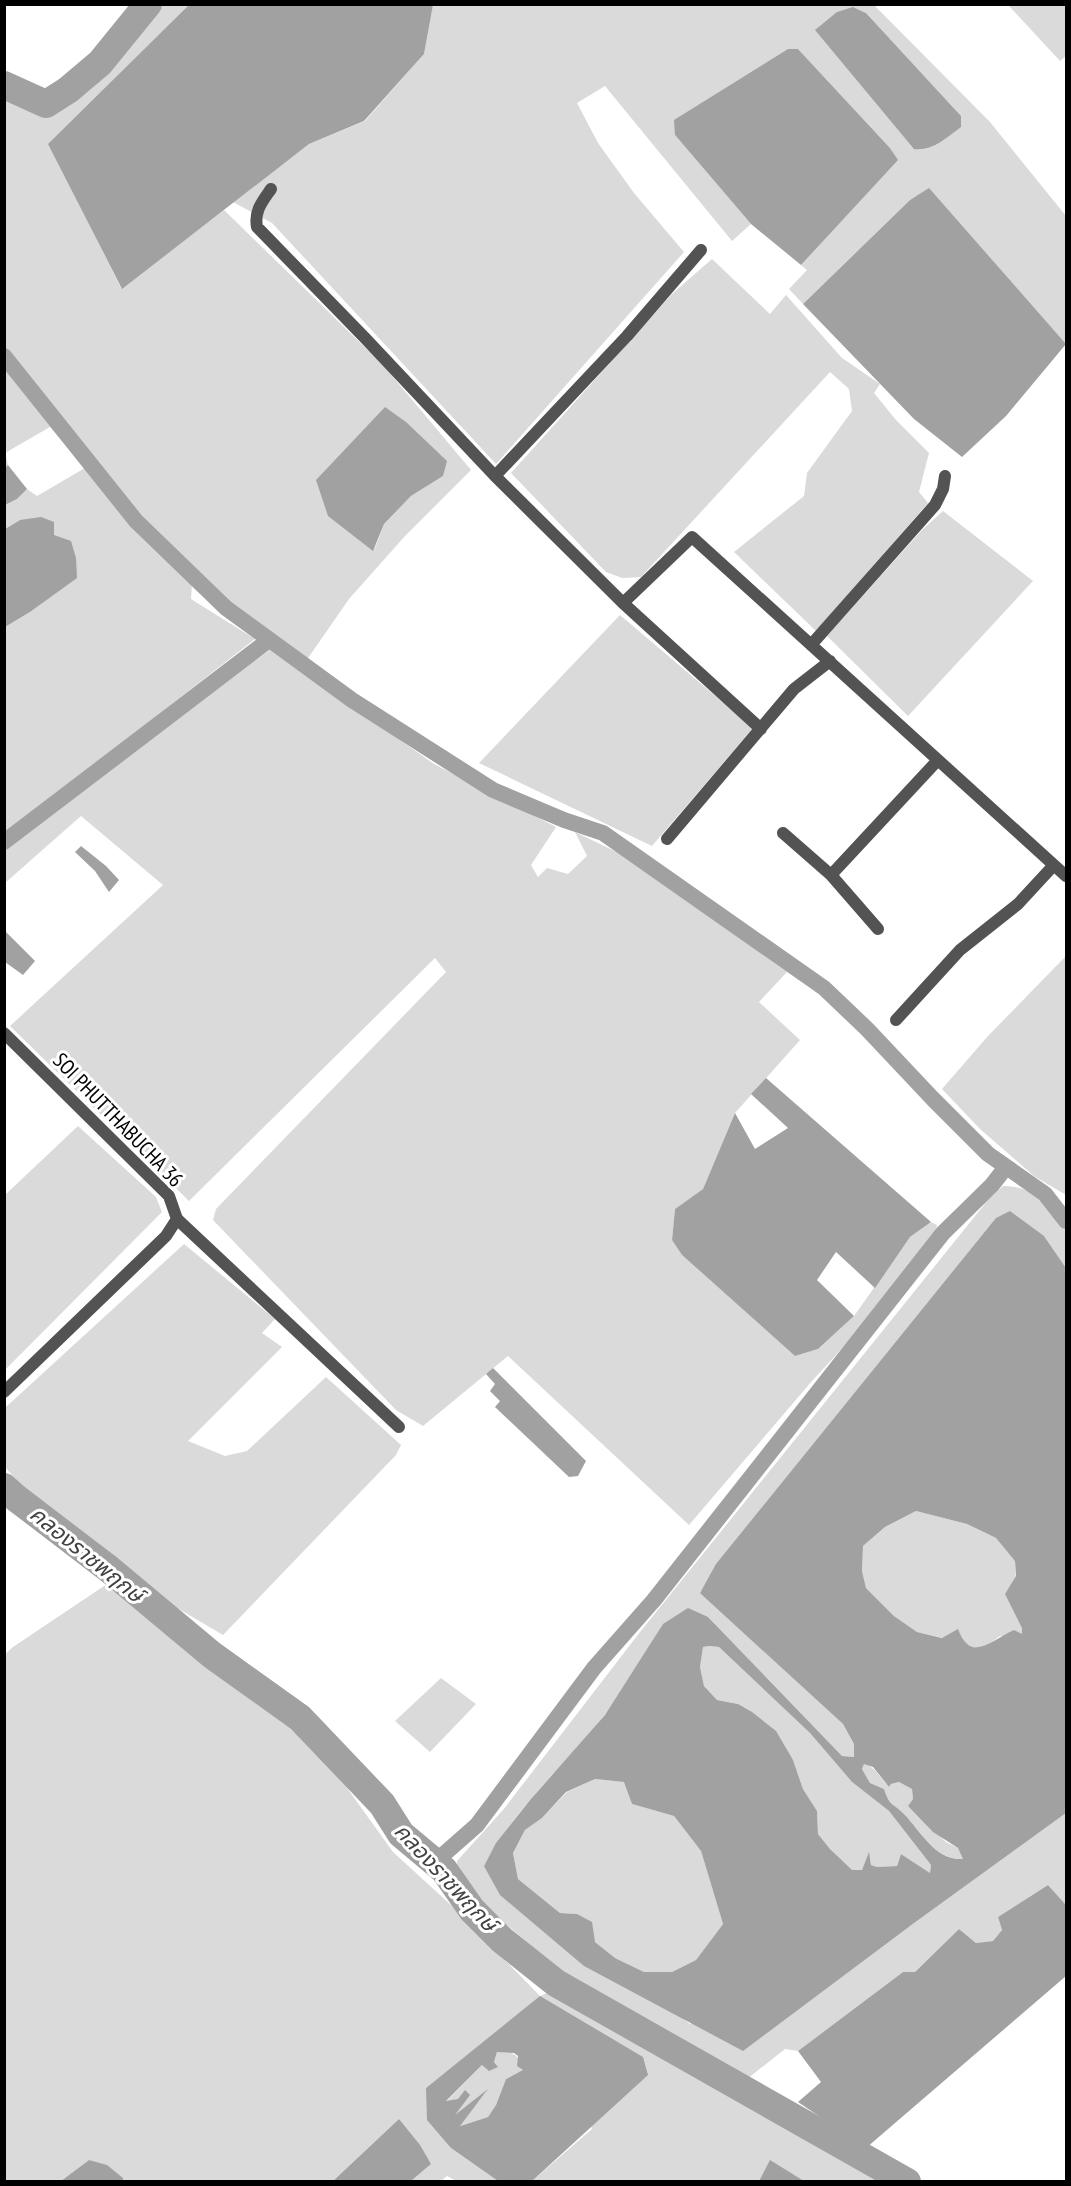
<svg xmlns="http://www.w3.org/2000/svg" width="1071" height="2186" font-family="'PT Sans Narrow','Noto Sans Thai',sans-serif">
<style>
.green{fill:#dadada;fill-rule:evenodd}
.water{fill:#a1a1a1;fill-rule:evenodd}
.lines{fill:none;stroke-linecap:round;stroke-linejoin:round}
.canal{stroke:#a1a1a1;stroke-width:16}
.river{stroke:#a1a1a1;stroke-width:28}
.minor{stroke:#535353;stroke-width:12}
.tertiary{stroke:#535353;stroke-width:12}
.labels{text-anchor:middle;stroke-width:6;stroke-linejoin:round;paint-order:stroke}
.street-label{font-size:21px;fill:#000;stroke:#fff}
.water-label{font-size:22px;font-style:italic;fill:#424242;stroke:#fff}
</style>
<rect width="100%" height="100%" fill="#fff"/>
<path class="green" d="M 158,5 L 190,5 L 49,144 L 121,288 L 224,210 L 383,365 L 471,470 L 405,536 L 349,599 L 306,661 L 192,582 L 191,599 L 255,639 L 5,834 L 5,627 L 30,612 L 77,577 L 54,535 L 20,520 L 5,529 L 5,505 L 17,499 L 27,489 L 37,496 L 85,468 L 50,427 L 5,453 L 8,465 L 5,468 L 5,96 L 37,111 L 64,104 ZM 406,422 L 443,476 L 411,496 L 384,524 L 374,551 Z
M 433,5 L 874,5 L 990,122 L 1066,216 L 1066,344 L 929,189 L 910,200 L 803,304 L 789,289 L 807,270 L 801,265 L 897,160 L 890,148 L 798,49 L 675,135 L 751,224 L 732,241 L 605,86 L 577,103 L 598,143 L 634,193 L 684,252 L 496,464 L 272,223 L 233,202 L 309,144 L 365,121 L 424,54 ZM 853,7 L 866,13 L 961,116 Z
M 1008,5 L 1066,5 L 1066,56 L 1060,61 Z
M 712,259 L 770,314 L 786,295 L 842,358 L 880,384 L 874,393 L 896,420 L 929,453 L 919,492 L 928,503 L 816,631 L 734,552 L 804,496 L 807,473 L 852,411 L 849,389 L 830,372 L 641,577 L 622,578 L 606,572 L 511,473 L 672,294 Z
M 943,511 L 1033,581 L 908,716 L 827,636 L 922,530 Z
M 620,615 L 753,728 L 652,846 L 479,763 Z
M 271,649 L 434,764 L 556,827 L 531,865 L 538,877 L 547,868 L 568,874 L 587,856 L 575,832 L 625,856 L 787,972 L 759,1002 L 800,1040 L 735,1113 L 703,1189 L 675,1209 L 672,1240 L 682,1255 L 795,1356 L 818,1349 L 854,1316 L 910,1237 L 931,1222 L 937,1225 L 935,1238 L 885,1302 L 812,1381 L 689,1525 L 508,1356 L 423,1426 L 396,1410 L 213,1220 L 216,1209 L 446,972 L 435,958 L 189,1201 L 10,1026 L 163,885 L 81,816 L 5,883 L 5,849 Z
M 1066,956 L 1066,1195 L 1034,1176 L 980,1129 L 942,1089 L 988,1036 Z
M 78,1126 L 156,1197 L 162,1212 L 5,1370 L 5,1195 Z
M 1003,1186 C 1036,1186 1046,1205 1066,1228 L 1066,1268 L 1044,1236 L 700,1592 L 843,1724 L 854,1744 L 854,1757 L 842,1756 L 708,1617 L 663,1624 C 645,1653 626,1690 604,1716 C 564,1766 513,1809 484,1866 L 690,2024 L 910,1926 L 1066,1813 L 1066,1905 L 1048,1885 L 998,1917 L 1002,1930 L 993,1941 L 976,1943 L 959,1929 L 915,1972 L 903,1972 L 798,2051 L 785,2049 L 747,2079 L 717,2067 L 576,1984 L 465,1889 L 457,1873 L 457,1861 L 503,1810 L 640,1632 L 988,1200 Z
M 184,1244 L 275,1319 L 262,1333 L 282,1347 L 188,1441 L 225,1456 L 247,1451 L 326,1377 L 401,1445 L 396,1455 L 223,1635 L 167,1602 L 22,1486 L 5,1467 L 5,1405 L 7,1406 Z
M 916,1511 L 967,1524 L 996,1538 L 1015,1560 L 1017,1616 L 1022,1628 L 1023,1635 L 1000,1636 L 985,1647 L 971,1647 L 962,1642 L 917,1632 L 894,1616 L 866,1588 L 862,1571 L 863,1546 L 885,1527 Z
M 107,1584 L 270,1708 L 327,1760 L 393,1852 L 451,1905 L 540,1996 L 554,1990 L 656,2052 L 761,2108 L 883,2181 L 804,2181 L 770,2161 L 759,2181 L 532,2181 L 592,2129 L 540,1997 L 426,2088 L 451,2148 L 498,2181 L 456,2181 L 447,2176 L 441,2181 L 411,2181 L 431,2164 L 399,2119 L 333,2181 L 123,2181 L 123,2178 L 89,2160 L 61,2181 L 5,2181 L 4,1655 L 13,1647 Z
M 709,1646 L 719,1647 L 810,1733 L 852,1782 L 889,1811 L 931,1865 L 930,1873 L 901,1854 L 897,1866 L 877,1867 L 871,1865 L 869,1854 L 862,1870 L 851,1870 L 830,1849 L 818,1834 L 817,1811 L 803,1789 L 793,1760 L 738,1704 L 717,1700 L 704,1686 L 700,1667 L 703,1647 Z
M 441,1678 L 476,1704 L 430,1752 L 395,1721 Z
M 864,1763 C 876,1768 880,1778 889,1787 L 891,1784 L 899,1782 L 912,1789 L 913,1799 L 908,1806 L 946,1842 L 958,1848 L 964,1859 C 935,1860 921,1832 904,1814 C 892,1802 890,1807 884,1789 L 870,1783 L 862,1769 Z
M 595,1779 L 625,1782 L 632,1804 L 674,1816 L 701,1851 L 723,1924 L 696,1960 L 672,1972 L 644,1972 L 615,1958 L 595,1942 L 577,1914 L 560,1913 L 518,1879 L 513,1853 L 525,1830 L 542,1818 L 567,1792 Z
M 497,2052 C 515,2052 517,2053 524,2070 L 506,2079 L 496,2105 L 488,2117 L 459,2126 L 486,2092 L 452,2118 L 458,2099 L 446,2102 L 482,2065 L 498,2067 L 494,2062 Z"/>
<path class="water" d="M 190,4 L 433,5 L 424,54 L 364,121 L 309,144 L 122,289 L 48,144 Z
M 853,7 L 866,13 L 961,116 L 961,127 C 946,138 933,151 914,149 L 815,30 L 837,12 Z
M 788,49 L 798,49 L 890,148 L 898,160 L 801,265 L 751,224 L 675,135 L 674,120 Z
M 929,188 L 1066,344 L 1006,416 L 962,457 L 914,419 L 803,304 L 910,200 Z
M 385,407 L 406,422 L 447,461 L 443,476 L 411,496 L 384,524 L 373,551 L 328,516 L 316,480 Z
M 8,465 L 27,489 L 17,499 L 5,505 L 5,468 Z
M 41,517 L 54,522 L 54,535 L 71,541 L 76,558 L 77,578 L 30,612 L 5,627 L 5,529 L 20,520 Z
M 81,846 L 106,866 L 119,880 L 109,892 L 95,871 L 75,852 Z
M 5,931 L 35,961 L 23,975 L 5,962 Z
M 766,1078 L 931,1222 L 910,1237 L 875,1288 L 836,1252 L 817,1280 L 854,1316 L 818,1349 L 795,1356 L 682,1255 L 672,1240 L 675,1209 L 703,1189 L 735,1113 L 755,1149 L 788,1128 L 751,1094 Z
M 1010,1211 L 1044,1236 L 1066,1268 L 1066,1813 L 910,1926 L 743,2051 L 584,1966 L 500,1895 L 484,1866 L 496,1843 L 530,1800 L 605,1715 L 663,1624 L 688,1608 L 708,1617 L 842,1756 L 854,1757 L 854,1744 L 843,1724 L 700,1593 L 716,1564 L 996,1218 ZM 916,1511 L 967,1524 L 996,1538 L 1015,1561 L 1016,1576 L 1005,1594 L 1022,1628 L 1022,1634 L 1014,1630 C 991,1640 971,1664 958,1629 L 942,1638 L 917,1632 L 894,1616 L 866,1588 L 862,1571 L 863,1546 L 885,1527 ZM 709,1646 L 719,1647 L 810,1733 L 852,1782 L 889,1811 L 931,1865 L 930,1873 L 901,1854 L 897,1866 L 877,1867 L 871,1865 L 869,1852 L 862,1870 L 852,1870 L 830,1849 L 818,1834 L 817,1811 L 803,1789 L 793,1760 L 776,1731 L 752,1712 L 738,1704 L 717,1700 L 704,1686 L 700,1667 L 703,1647 ZM 864,1764 L 873,1767 L 889,1787 L 891,1784 L 899,1782 L 912,1789 L 913,1799 L 908,1806 L 933,1832 L 958,1848 L 963,1859 C 936,1861 921,1832 904,1814 C 892,1802 890,1807 884,1789 L 870,1783 L 862,1769 ZM 595,1779 L 624,1782 L 632,1804 L 674,1816 L 701,1851 L 723,1924 L 696,1960 L 672,1972 L 644,1972 L 615,1958 L 595,1942 L 592,1922 L 577,1914 L 560,1913 L 518,1879 L 513,1853 L 525,1830 L 542,1818 L 566,1792 Z
M 493,1368 L 586,1461 L 578,1476 L 569,1477 L 495,1407 L 500,1401 L 490,1391 L 495,1384 L 486,1374 Z
M 1048,1885 L 1066,1905 L 1066,1976 L 866,2148 L 798,2102 L 821,2082 L 798,2051 L 903,1972 L 915,1972 L 959,1929 L 976,1943 L 993,1941 L 1002,1930 L 998,1917 Z
M 540,1996 L 643,2057 L 648,2075 L 532,2181 L 498,2181 L 451,2148 L 427,2120 L 426,2088 ZM 497,2052 L 514,2053 L 518,2056 L 517,2066 L 523,2070 L 506,2079 L 496,2105 L 488,2117 L 460,2126 L 488,2089 L 455,2115 L 470,2095 L 465,2090 L 458,2099 L 446,2101 L 482,2065 L 489,2071 L 498,2067 L 494,2062 Z
M 399,2119 L 420,2145 L 431,2164 L 411,2181 L 333,2181 Z
M 89,2160 L 107,2165 L 123,2178 L 123,2181 L 61,2181 Z
M 770,2160 L 804,2181 L 759,2181 Z"/>
<g class="lines">
<path class="canal" d="M 4,356 L 136,521 L 226,608 L 352,700 L 493,790 L 564,820 L 603,833 L 824,988 L 867,1029 L 933,1099 L 988,1154 L 1045,1194 L 1066,1221
M 4,842 L 269,640
M 435,1862 L 477,1825 L 594,1668 L 654,1600 L 943,1233 L 992,1185 L 1006,1167"/>
<path class="river" d="M 4,85 L 46,104 L 68,90 L 100,63 L 148,4
M 4,1487 L 16,1498 L 109,1569 L 212,1655 L 300,1718 L 382,1804 L 401,1834 L 444,1870 L 472,1910 L 502,1940 L 556,1983 L 907,2182"/>
<path class="minor" d="M 271,189 C 262,202 254,211 257,227 L 365,338 L 495,476 L 623,603 L 692,537 L 1066,876
M 495,476 L 627,336 L 701,250
M 623,603 L 761,729
M 811,645 L 935,505 L 943,489 L 945,476
M 783,833 L 831,875 L 878,929
M 667,839 L 794,689 L 830,661
M 831,875 L 938,760
M 896,1020 L 960,950 L 1018,904 L 1054,865
M 177,1219 L 399,1427"/>
<path class="tertiary" d="M 4,1033 L 169,1196 L 177,1219 L 166,1236 L 4,1392"/>
</g>
<g class="labels">
<g class="street-label">
<text transform="translate(118 1120) rotate(46)" y="7">SOI PHUTTHABUCHA 36</text>
</g>
<g class="water-label">
<text transform="translate(87 1554) rotate(39)" y="8">คลองราชพฤกษ์</text>
<text transform="translate(446 1877) rotate(47)" y="8">คลองราชพฤกษ์</text>
</g>
</g>
<rect width="1071" height="2186" fill="none" stroke="#000000" stroke-width="12"/>
</svg>
